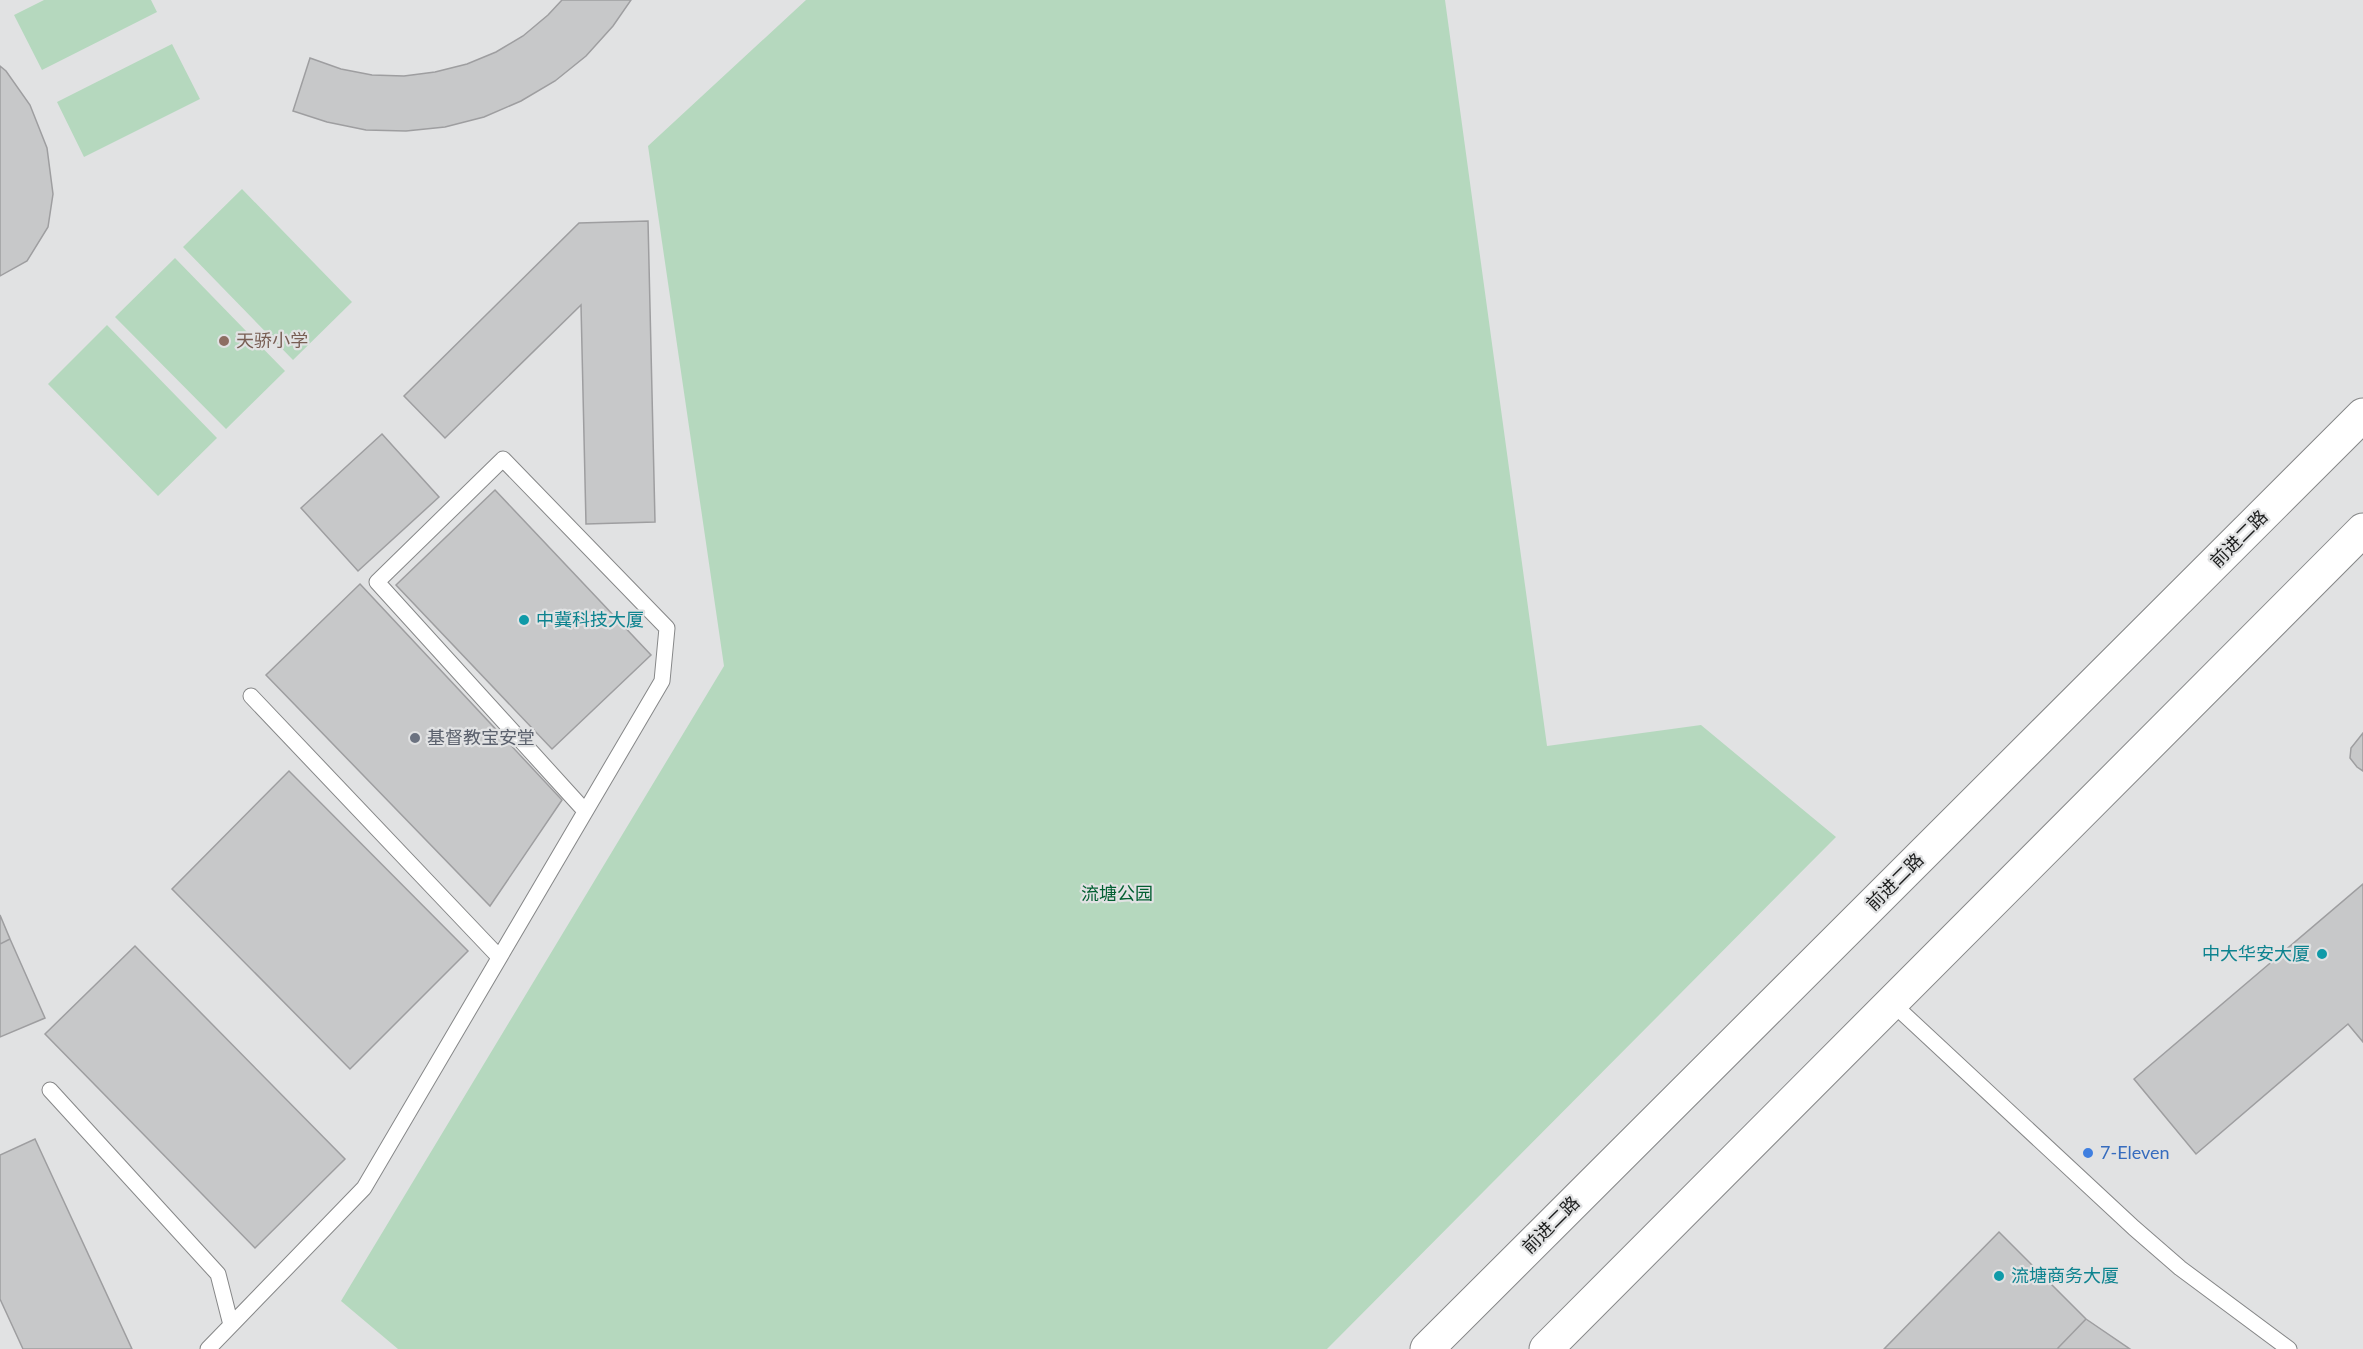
<svg xmlns="http://www.w3.org/2000/svg" width="2363" height="1349" font-family="Lato,'Noto Sans SC',sans-serif">
<style>
.green{fill:#b5d8be}
.building{fill:#c7c8c9;stroke:#9e9ea0;stroke-width:1.5}
.lines{fill:none;stroke-linecap:round;stroke-linejoin:round}
.lane-casing{stroke:#868788;stroke-width:17}
.secondary-casing{stroke:#868788;stroke-width:35}
.lane{stroke:#fff;stroke-width:15}
.secondary{stroke:#fff;stroke-width:33}
.education-dot{fill:#8d6e63;stroke:#e1e2e3;stroke-width:2}
.culture-dot{fill:#0f9aa8;stroke:#e1e2e3;stroke-width:2}
.worship-dot{fill:#6b7280;stroke:#e1e2e3;stroke-width:2}
.shop-dot{fill:#3f7fe0;stroke:#e1e2e3;stroke-width:2}
.labels{text-anchor:middle;stroke-width:4.5;stroke-linejoin:round;paint-order:stroke}
.education-label{font-size:18px;fill:#785e54;stroke:#e1e2e3;text-anchor:start}
.street-label{font-size:18px;fill:#1e1f1f;stroke:#e1e2e3}
.culture-label{font-size:18px;fill:#0d838f;stroke:#e1e2e3;text-anchor:start}
.worship-label{font-size:18px;fill:#5b616d;stroke:#e1e2e3;text-anchor:start}
.park-label{font-size:18px;fill:#035f32;stroke:#e1e2e3}
.shop-label{font-size:18px;fill:#366cbe;stroke:#e1e2e3;text-anchor:start}
</style>
<rect width="100%" height="100%" fill="#e1e2e3"/>
<path class="green" d="M 44,0 L 151,0 L 157,12 L 42,70 L 14,15 Z
M 806,0 L 1445,0 L 1547,746 L 1701,725 L 1836,837 L 1327,1349 L 398,1349 L 341,1301 L 724,666 L 648,146 Z
M 172,44 L 200,99 L 84,157 L 57,102 Z
M 242,189 L 352,302 L 293,360 L 183,247 Z
M 175,258 L 285,371 L 226,429 L 115,317 Z
M 107,325 L 217,438 L 158,496 L 48,384 Z"/>
<path class="building" d="M 562,0 L 631,0 L 613,26 L 586,56 L 555,81 L 521,101 L 484,117 L 445,127 L 406,131 L 366,130 L 327,122 L 293,111 L 310,58 L 341,69 L 372,75 L 404,76 L 435,72 L 467,64 L 496,52 L 523,36 L 548,15 Z
M 0,66 L 6,71 L 30,105 L 47,148 L 53,194 L 48,227 L 27,261 L 0,276 Z
M 648,221 L 655,522 L 586,524 L 581,305 L 445,438 L 404,396 L 579,223 Z
M 382,434 L 439,497 L 358,571 L 301,508 Z
M 495,490 L 651,655 L 552,749 L 396,585 Z
M 360,584 L 562,800 L 490,906 L 266,675 Z
M 2363,733 L 2363,771 L 2357,767 L 2350,758 L 2351,748 Z
M 289,771 L 468,951 L 350,1069 L 172,889 Z
M 2363,884 L 2363,1042 L 2348,1024 L 2196,1154 L 2134,1079 Z
M 0,915 L 10,939 L 0,944 Z
M 10,939 L 45,1018 L 0,1037 L 0,944 Z
M 135,946 L 345,1159 L 255,1248 L 45,1034 Z
M 35,1139 L 132,1349 L 23,1349 L 0,1299 L 0,1155 Z
M 1999,1232 L 2086,1319 L 2057,1349 L 1884,1349 Z
M 1999,1232 L 2086,1319 L 2130,1349 L 1884,1349 Z"/>
<g class="lines">
<g class="lane-casing">
<path id="lane" d="M 251,696 L 499,957
M 1892,1003 L 2134,1228 L 2180,1268 L 2289,1349
M 50,1090 L 218,1274 L 231,1325
M 208,1349 L 364,1188 L 662,681 L 667,628 L 503,459 L 377,582 L 585,811"/>
</g>
<g class="secondary-casing">
<path id="secondary" d="M 1427,1349 L 2363,415
M 1546,1349 L 2363,530"/>
</g>
<use href="#lane" class="lane"/>
<use href="#secondary" class="secondary"/>
</g>
<circle class="education-dot" cx="224" cy="341" r="6"/>
<g class="culture-dot">
<circle cx="524" cy="620" r="6"/>
<circle cx="2322" cy="954" r="6"/>
<circle cx="1999" cy="1276" r="6"/>
</g>
<circle class="worship-dot" cx="415" cy="738" r="6"/>
<circle class="shop-dot" cx="2088" cy="1153" r="6"/>
<g class="labels">
<g class="education-label">
<text x="236" y="347">天骄小学</text>
</g>
<g class="street-label">
<text transform="translate(2239 539) rotate(-45)" y="6">前进二路</text>
<text transform="translate(1895 882) rotate(-45)" y="6">前进二路</text>
<text transform="translate(1551 1225) rotate(-45)" y="6">前进二路</text>
</g>
<g class="culture-label">
<text x="536" y="626">中冀科技大厦</text>
<text x="2310" y="960" text-anchor="end">中大华安大厦</text>
<text x="2011" y="1282">流塘商务大厦</text>
</g>
<g class="worship-label">
<text x="427" y="744">基督教宝安堂</text>
</g>
<g class="park-label">
<text x="1117" y="900">流塘公园</text>
</g>
<g class="shop-label">
<text x="2100" y="1159">7-Eleven</text>
</g>
</g>
</svg>
